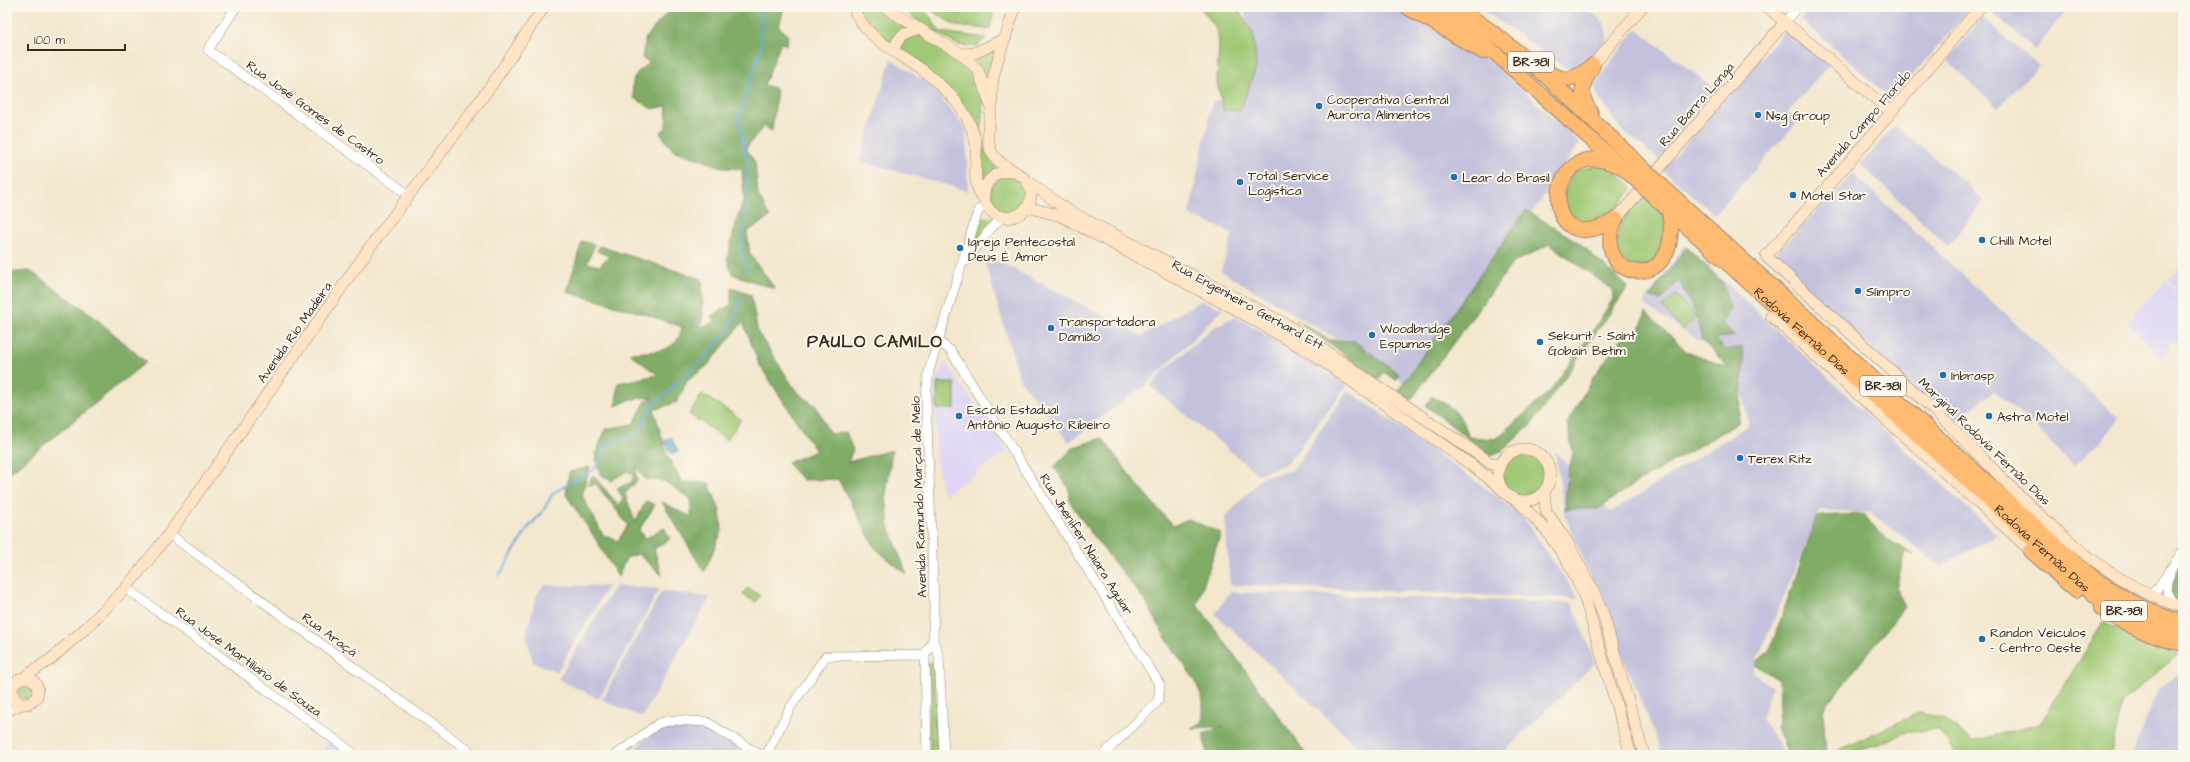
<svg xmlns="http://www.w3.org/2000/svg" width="2190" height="762" font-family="'Architects Daughter',sans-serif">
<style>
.built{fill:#dfd5f5}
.industrial{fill:#c3c1db}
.green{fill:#a0c874;stroke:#6e7949}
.forest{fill:#80ac66;stroke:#5e6b42}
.water{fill:#67a8da;stroke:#51697c}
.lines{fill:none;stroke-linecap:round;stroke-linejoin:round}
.stream{stroke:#67a8da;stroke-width:2}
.tertiary-casing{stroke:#978876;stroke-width:10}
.secondary-casing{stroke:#978876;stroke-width:12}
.motorway-casing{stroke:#978876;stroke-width:16}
.tertiary{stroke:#fff;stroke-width:9}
.secondary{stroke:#ffe4c6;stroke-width:11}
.motorway{stroke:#ffbb71;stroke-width:14}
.motorway-bridge-casing{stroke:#978876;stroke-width:16;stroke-linecap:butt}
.motorway-bridge{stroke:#ffbb71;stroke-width:14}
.poi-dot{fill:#1f6fb2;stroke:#fbf7ec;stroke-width:1.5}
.labels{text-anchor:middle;stroke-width:4;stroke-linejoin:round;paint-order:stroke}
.shield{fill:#fbf7ec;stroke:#75685c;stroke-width:1}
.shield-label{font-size:12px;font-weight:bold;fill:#3b2a1e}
.poi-label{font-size:13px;fill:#3b2a1e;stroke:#fbf7ec;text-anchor:start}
.street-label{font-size:13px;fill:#3b2a1e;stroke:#fbf7ec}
.district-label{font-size:17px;font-weight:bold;letter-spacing:1px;fill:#3b2a1e;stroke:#fbf7ec}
</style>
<rect width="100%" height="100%" fill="#fbf7ec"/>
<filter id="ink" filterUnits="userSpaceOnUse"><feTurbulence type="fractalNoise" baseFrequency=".025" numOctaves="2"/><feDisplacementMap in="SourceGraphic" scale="8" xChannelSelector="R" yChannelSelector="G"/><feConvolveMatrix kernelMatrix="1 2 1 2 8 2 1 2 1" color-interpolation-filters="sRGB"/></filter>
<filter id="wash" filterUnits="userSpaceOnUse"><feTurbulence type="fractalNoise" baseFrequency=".012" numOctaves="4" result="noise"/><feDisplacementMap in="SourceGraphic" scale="16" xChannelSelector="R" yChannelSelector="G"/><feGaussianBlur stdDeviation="0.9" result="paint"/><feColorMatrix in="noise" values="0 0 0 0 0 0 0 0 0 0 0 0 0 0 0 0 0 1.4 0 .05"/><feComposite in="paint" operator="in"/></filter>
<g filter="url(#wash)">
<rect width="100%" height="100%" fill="#f3e7ce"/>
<path class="built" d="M 2183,265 L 2183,295 L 2168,281 Z
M 2165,281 L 2183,297 L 2183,342 L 2170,343 L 2164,360 L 2127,322 Z
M 945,361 L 1007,451 L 944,495 L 936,460 L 935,381 Z
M 329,738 L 352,755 L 321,755 Z"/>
<path class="industrial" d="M 1245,7 L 1396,7 L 1493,63 L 1580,143 L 1411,388 L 1352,348 L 1221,271 L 1233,233 L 1189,215 L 1212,102 L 1246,98 Z
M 1479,7 L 1580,7 L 1595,15 L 1604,23 L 1607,38 L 1589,63 L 1570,71 Z
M 1811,7 L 1973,7 L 1891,99 L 1801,19 Z
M 1987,7 L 2069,7 L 2035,50 Z
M 1982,17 L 2039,66 L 1998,108 L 1947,61 Z
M 1787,28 L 1829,65 L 1787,113 L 1797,122 L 1715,215 L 1662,170 Z
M 1636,29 L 1713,87 L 1659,160 L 1619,127 L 1598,96 L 1594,85 Z
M 891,59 L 930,85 L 966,129 L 968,191 L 860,161 Z
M 1895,126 L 1966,183 L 1984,201 L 1948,246 L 1860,164 Z
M 1853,174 L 2118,418 L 2104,439 L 2073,466 L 2028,420 L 1994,391 L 1952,424 L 1771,257 Z
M 1685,245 L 1997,535 L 1942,566 L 1871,513 L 1820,510 L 1752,672 L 1772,687 L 1762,718 L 1785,755 L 1663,755 L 1565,515 L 1555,451 L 1611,512 L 1749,425 L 1735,364 L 1643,304 Z
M 984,259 L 1000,262 L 1142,336 L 1202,300 L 1223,309 L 1142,389 L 1134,392 L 1069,442 L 1020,380 Z
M 1236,316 L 1347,385 L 1288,463 L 1258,474 L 1150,386 L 1164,370 L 1214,327 Z
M 1348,390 L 1520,513 L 1579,599 L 1230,585 L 1225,518 L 1262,477 L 1293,470 Z
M 544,585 L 608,586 L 557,672 L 533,662 L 526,634 L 537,594 Z
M 615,586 L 659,589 L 599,699 L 558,679 Z
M 662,591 L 710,597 L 642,717 L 602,700 Z
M 1230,592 L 1572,603 L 1595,663 L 1501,755 L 1367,755 L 1215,614 Z
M 2183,671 L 2183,755 L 2132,755 L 2159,688 Z
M 678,723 L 706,727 L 739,748 L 736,755 L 627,755 L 657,730 Z"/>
<path class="green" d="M 858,7 L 880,7 L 909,26 L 891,46 L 872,28 Z
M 899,7 C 927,7 925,10 940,32 L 986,38 L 976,47 L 958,45 L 926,26 Z
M 926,7 L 994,7 L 990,29 L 956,26 Z
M 1200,7 L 1236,7 L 1253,33 L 1256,67 L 1240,111 L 1223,110 L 1217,81 L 1219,42 L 1215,26 Z
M 916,32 L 948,49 L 978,76 L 983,91 L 981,141 L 988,154 L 997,166 L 981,187 L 975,127 L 901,52 L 901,43 Z
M 1001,49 L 990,82 L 974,57 Z
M 1606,164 L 1633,188 L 1610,217 L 1578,226 C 1555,204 1563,198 1573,171 Z
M 1015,176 L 1026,183 L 1029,201 L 1009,215 C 1005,213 1000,212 997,210 C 986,202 989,181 1002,177 C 1005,176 1011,176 1015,176 Z
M 1643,196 L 1667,218 L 1670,233 L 1653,264 C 1633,269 1625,267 1614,250 L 1621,222 Z
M 981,217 L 998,218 L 972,251 L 968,246 Z
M 1676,295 L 1696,318 L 1682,330 L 1662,307 Z
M 937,383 L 955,383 L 955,409 L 937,409 Z
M 702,394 L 741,419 L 727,440 L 689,414 Z
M1502 474a21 21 0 1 1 42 0a21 21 0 1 1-42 0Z
M 747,588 L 760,595 L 756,602 L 743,595 Z
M 2103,623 L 2179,654 L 2122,702 L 2111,755 L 1957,755 L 1938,729 L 1904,733 L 1888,741 L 1850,752 L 1837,751 L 1920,712 L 1942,718 L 1973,741 L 2040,724 Z
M 927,663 L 934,663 L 938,755 L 930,755 Z
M18 691a8 8 0 1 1 16 0a8 8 0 1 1-16 0Z"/>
<path class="forest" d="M 669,7 L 784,7 L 779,27 L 788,35 L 787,45 L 781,43 L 764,85 L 777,89 L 772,131 L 764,126 L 746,148 L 755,162 L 758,195 L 770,217 L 747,232 L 750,254 L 775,289 L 732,274 L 727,259 L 738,216 L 744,199 L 742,169 L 725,168 L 673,150 L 660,133 L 666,128 L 667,106 L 652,109 L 634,98 C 630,78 635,73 650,62 L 642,58 L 646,37 L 666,14 Z
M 1526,210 L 1578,242 L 1628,287 L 1532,424 L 1503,450 L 1491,456 L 1426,406 L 1432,396 C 1452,408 1463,412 1468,437 L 1496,439 L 1550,391 L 1590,335 L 1613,299 L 1612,289 L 1549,244 L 1512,264 L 1411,400 L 1397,392 Z
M 582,241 L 595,245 L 587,263 L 599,266 L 609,256 L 597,251 L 599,246 L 702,279 L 703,314 L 700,327 L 716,322 L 711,316 L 731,305 L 731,288 L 751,295 L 758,333 L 797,392 L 816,406 L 830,434 L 846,432 L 853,450 L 848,462 L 892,450 L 886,495 L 889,526 L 907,575 L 875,548 L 838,479 L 803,480 L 787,463 L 816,451 L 759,364 L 743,322 L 707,366 L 687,381 L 677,402 L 654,410 L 667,455 L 682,482 L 709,483 L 720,511 L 722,531 L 704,572 L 662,502 L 691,517 L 691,499 L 664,481 L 645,479 L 636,466 L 637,481 L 625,494 L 635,522 L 646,501 L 655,505 L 639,530 L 645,539 L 664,527 L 670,539 L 654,549 L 662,575 L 638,554 L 626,558 L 618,577 L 595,538 L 566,495 L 569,472 L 590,467 L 582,495 L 603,535 L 618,541 L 628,525 L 596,484 L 588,485 L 593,475 L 619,506 L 623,499 L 617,488 L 632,482 L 633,474 L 627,471 L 611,481 L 600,474 L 595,454 L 606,429 L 633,424 L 646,401 L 653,397 L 631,399 L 616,406 L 618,383 L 658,375 L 629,353 C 651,351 678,355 682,327 L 645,314 L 567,292 Z
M 1687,247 L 1722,282 L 1731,310 L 1722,323 L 1735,336 L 1715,338 L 1725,350 L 1742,347 L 1744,362 L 1738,423 L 1631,486 L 1598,509 L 1565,509 L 1568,472 L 1573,453 L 1567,423 L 1595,374 L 1622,338 L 1637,337 L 1646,312 L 1687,352 L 1729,368 L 1702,340 L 1696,315 L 1679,280 L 1661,301 L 1650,296 Z
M 30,271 L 91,314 L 146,362 L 7,475 L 7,273 Z
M 1296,320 L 1329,340 L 1354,341 L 1399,374 L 1396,380 L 1383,372 L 1379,380 Z
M 1102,438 L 1135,482 L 1173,526 L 1188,519 L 1221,533 L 1197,604 L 1307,755 L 1207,755 L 1203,734 L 1224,727 L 1191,728 L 1203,722 L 1203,701 L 1196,682 L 1167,640 L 1146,602 L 1093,536 L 1070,502 L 1069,489 L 1054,467 L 1074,447 Z
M 1862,514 L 1887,539 L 1914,555 L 1905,551 L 1896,589 L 1905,606 L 1823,710 L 1826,755 L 1788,755 L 1777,727 L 1780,706 L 1779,680 L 1755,665 L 1771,647 L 1817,516 Z
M 2183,562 L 2183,605 L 2174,603 L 2169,586 Z"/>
<path class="water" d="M 671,437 L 678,451 L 671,454 L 664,441 Z"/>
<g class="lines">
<path class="stream" d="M 748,272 L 740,250 L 747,210 L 748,165 L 739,119 L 761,47 L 760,18 L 768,7
M 499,576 L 528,528 L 543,511 L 553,493 L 595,469 L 609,442 L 639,433 L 651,407 L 704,358 L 730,328 L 743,298"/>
</g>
</g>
<g filter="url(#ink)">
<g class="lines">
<g class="tertiary-casing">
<path id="tertiary" d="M 236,7 L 208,50 L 409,195
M 1785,22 L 1797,7
M 966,261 L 991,228 L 1002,217
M 938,341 L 951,351 L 1160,685 L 1158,701 L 1103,755
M 169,534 L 475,755
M 2170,574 C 2167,587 2164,595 2175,604
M 126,588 L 356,755
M 2150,595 L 2157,589 L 2183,551
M 933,640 L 939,656 L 944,755
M 7,683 L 16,681
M 616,755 L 659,723 L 674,720 L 707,722 L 760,755
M 766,755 L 790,708 L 826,656 L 925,655
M 927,755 L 925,655 L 933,640 L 934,606 L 926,397 L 929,371 L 978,211 L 986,205"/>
</g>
<g class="secondary-casing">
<path id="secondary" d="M 853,7 C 865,39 900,53 925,72 C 942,86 960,102 969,122 C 972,129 976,139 976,146 C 977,162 971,186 984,199
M 884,7 L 961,54 L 978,70 L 990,104
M 1767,7 L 1891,112
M 1980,7 L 1849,162 L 1766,256 C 1824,310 1883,362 1940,416 C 2008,481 2091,582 2183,607
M 893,51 C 898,36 905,32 920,29
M 961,54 L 975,53 L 1006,38
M 1593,65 L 1642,7
M 1014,172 C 981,166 972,211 1003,217 C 1017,220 1032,208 1031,193 C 1030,172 1004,171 994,156 C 984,142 989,125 991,110 C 993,100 991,89 993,79 C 998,55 1008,31 1015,7
M 1026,180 L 1067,210 L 1286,324 L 1492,464 L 1499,465
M 1027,207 L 1061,216 L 1240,312 L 1311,353 L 1473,466 L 1502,489
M 1616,219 L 1785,22
M 1771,316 L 2028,548
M1498 475a26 26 0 1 1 52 0a26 26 0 1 1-52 0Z
M 1544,492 L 1546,511 L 1566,540 L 1592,588 L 1603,614 L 1644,755
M 1517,500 L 1546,530 L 1568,562 L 1583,592 L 1631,755
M12 691a13 13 0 1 1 26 0a13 13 0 1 1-26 0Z
M 23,678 L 51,659 L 87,627 L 126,588 L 169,534 L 368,250 L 493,83 L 544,7
M 7,711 L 22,704"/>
</g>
<g class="motorway-casing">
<g id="motorway">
<path d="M 1407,7 L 1483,52"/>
<path d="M 1434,7 L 1476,36 L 1634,178"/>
<path d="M 1456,7 C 1527,52 1581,110 1642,167"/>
<path d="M 1547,72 C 1569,83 1572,80 1591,67"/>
<path d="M 1591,113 C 1578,91 1581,87 1593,65"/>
<path d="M 1616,165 C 1543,131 1536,269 1616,219"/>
<path d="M 1662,186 L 2080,567 C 2110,591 2144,613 2183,622"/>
<path id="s1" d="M 1653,196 L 2097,597 L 2135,617 L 2183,634"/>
<path d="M 1616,219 C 1586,283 1685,297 1669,212"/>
<path d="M 2031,551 L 2076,591"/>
<path d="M 2101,608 C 2127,625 2152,638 2183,644"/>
</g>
</g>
<use href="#tertiary" class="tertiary"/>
<use href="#secondary" class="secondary"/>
<use href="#motorway" class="motorway"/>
<g class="motorway-bridge-casing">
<path id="motorway-bridge" d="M 1642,167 L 1662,186
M 1634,178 L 1653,196"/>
</g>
<use href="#motorway-bridge" class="motorway-bridge"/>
</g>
</g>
<g class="poi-dot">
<circle cx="1319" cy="106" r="4"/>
<circle cx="1758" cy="115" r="4"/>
<circle cx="1454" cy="177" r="4"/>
<circle cx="1240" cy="182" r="4"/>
<circle cx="1793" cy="195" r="4"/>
<circle cx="1982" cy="240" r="4"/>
<circle cx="960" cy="248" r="4"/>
<circle cx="1858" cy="291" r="4"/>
<circle cx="1051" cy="328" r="4"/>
<circle cx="1372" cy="335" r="4"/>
<circle cx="1540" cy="342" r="4"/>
<circle cx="1943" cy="375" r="4"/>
<circle cx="959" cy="416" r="4"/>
<circle cx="1989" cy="416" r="4"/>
<circle cx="1740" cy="458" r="4"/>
<circle cx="1982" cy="639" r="4"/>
</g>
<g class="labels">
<g class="shield">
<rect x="1508" y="52" width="46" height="20" rx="3"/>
<rect x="1860" y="376" width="46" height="20" rx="3"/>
<rect x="2101" y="601" width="46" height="20" rx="3"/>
</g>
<g class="shield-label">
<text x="1531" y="66">BR-381</text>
<text x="1883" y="390">BR-381</text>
<text x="2124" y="615">BR-381</text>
</g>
<g class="poi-label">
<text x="1327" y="104">Cooperativa Central<tspan x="1327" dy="15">Aurora Alimentos</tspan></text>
<text x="1766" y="120">Nsg Group</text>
<text x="1248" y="180">Total Service<tspan x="1248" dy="15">Logística</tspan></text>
<text x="1462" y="182">Lear do Brasil</text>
<text x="1801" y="200">Motel Star</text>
<text x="1990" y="245">Chilli Motel</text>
<text x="968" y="246">Igreja Pentecostal<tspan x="968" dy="15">Deus É Amor</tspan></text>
<text x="1866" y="296">SIimpro</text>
<text x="1059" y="326">Transportadora<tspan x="1059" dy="15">Damião</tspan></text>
<text x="1380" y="333">Woodbridge<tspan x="1380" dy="15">Espumas</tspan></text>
<text x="1548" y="340">Sekurit - Saint<tspan x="1548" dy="15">Gobain Betim</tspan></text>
<text x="1951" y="380">Inbrasp</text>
<text x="967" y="414">Escola Estadual<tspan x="967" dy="15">Antônio Augusto Ribeiro</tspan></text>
<text x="1997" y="421">Astra Motel</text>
<text x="1748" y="463">Terex Ritz</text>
<text x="1990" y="637">Randon Veículos<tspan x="1990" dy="15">- Centro Oeste</tspan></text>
</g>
<g class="street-label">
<text transform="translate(1696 104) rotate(-49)" y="5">Rua Barra Longa</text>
<text transform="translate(316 112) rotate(36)" y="5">Rua José Gomes de Castro</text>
<text transform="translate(1863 123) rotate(-49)" y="5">Avenida Campo Florido</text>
<text transform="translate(1248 304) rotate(29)" y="5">Rua Engenheiro Gerhard Ett</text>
<text dy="5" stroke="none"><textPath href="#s1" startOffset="201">Rodovia Fernão Dias</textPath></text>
<text transform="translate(294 332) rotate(-55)" y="5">Avenida Rio Madeira</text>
<text transform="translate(1985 441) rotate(44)" y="5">Marginal Rodovia Fernão Dias</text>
<text transform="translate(918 497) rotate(-92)" y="5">Avenida Raimundo Marçal de Melo</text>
<text transform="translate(1087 544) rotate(58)" y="5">Rua Jhenifer Naiara Aguiar</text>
<text dy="5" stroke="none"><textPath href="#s1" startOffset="525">Rodovia Fernão Dias</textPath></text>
<text transform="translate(330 634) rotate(36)" y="5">Rua Araçá</text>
<text transform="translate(249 661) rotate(36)" y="5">Rua José Martiliano de Souza</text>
</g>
<g class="district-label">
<text x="875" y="347">PAULO CAMILO</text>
</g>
</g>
<rect width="2190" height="762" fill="none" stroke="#fbf7ec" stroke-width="24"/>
<path d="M28 44v6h97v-6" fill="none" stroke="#3b2a1e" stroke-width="2"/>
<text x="34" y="44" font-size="12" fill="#3b2a1e" stroke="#fbf7ec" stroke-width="3" paint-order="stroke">100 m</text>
</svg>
